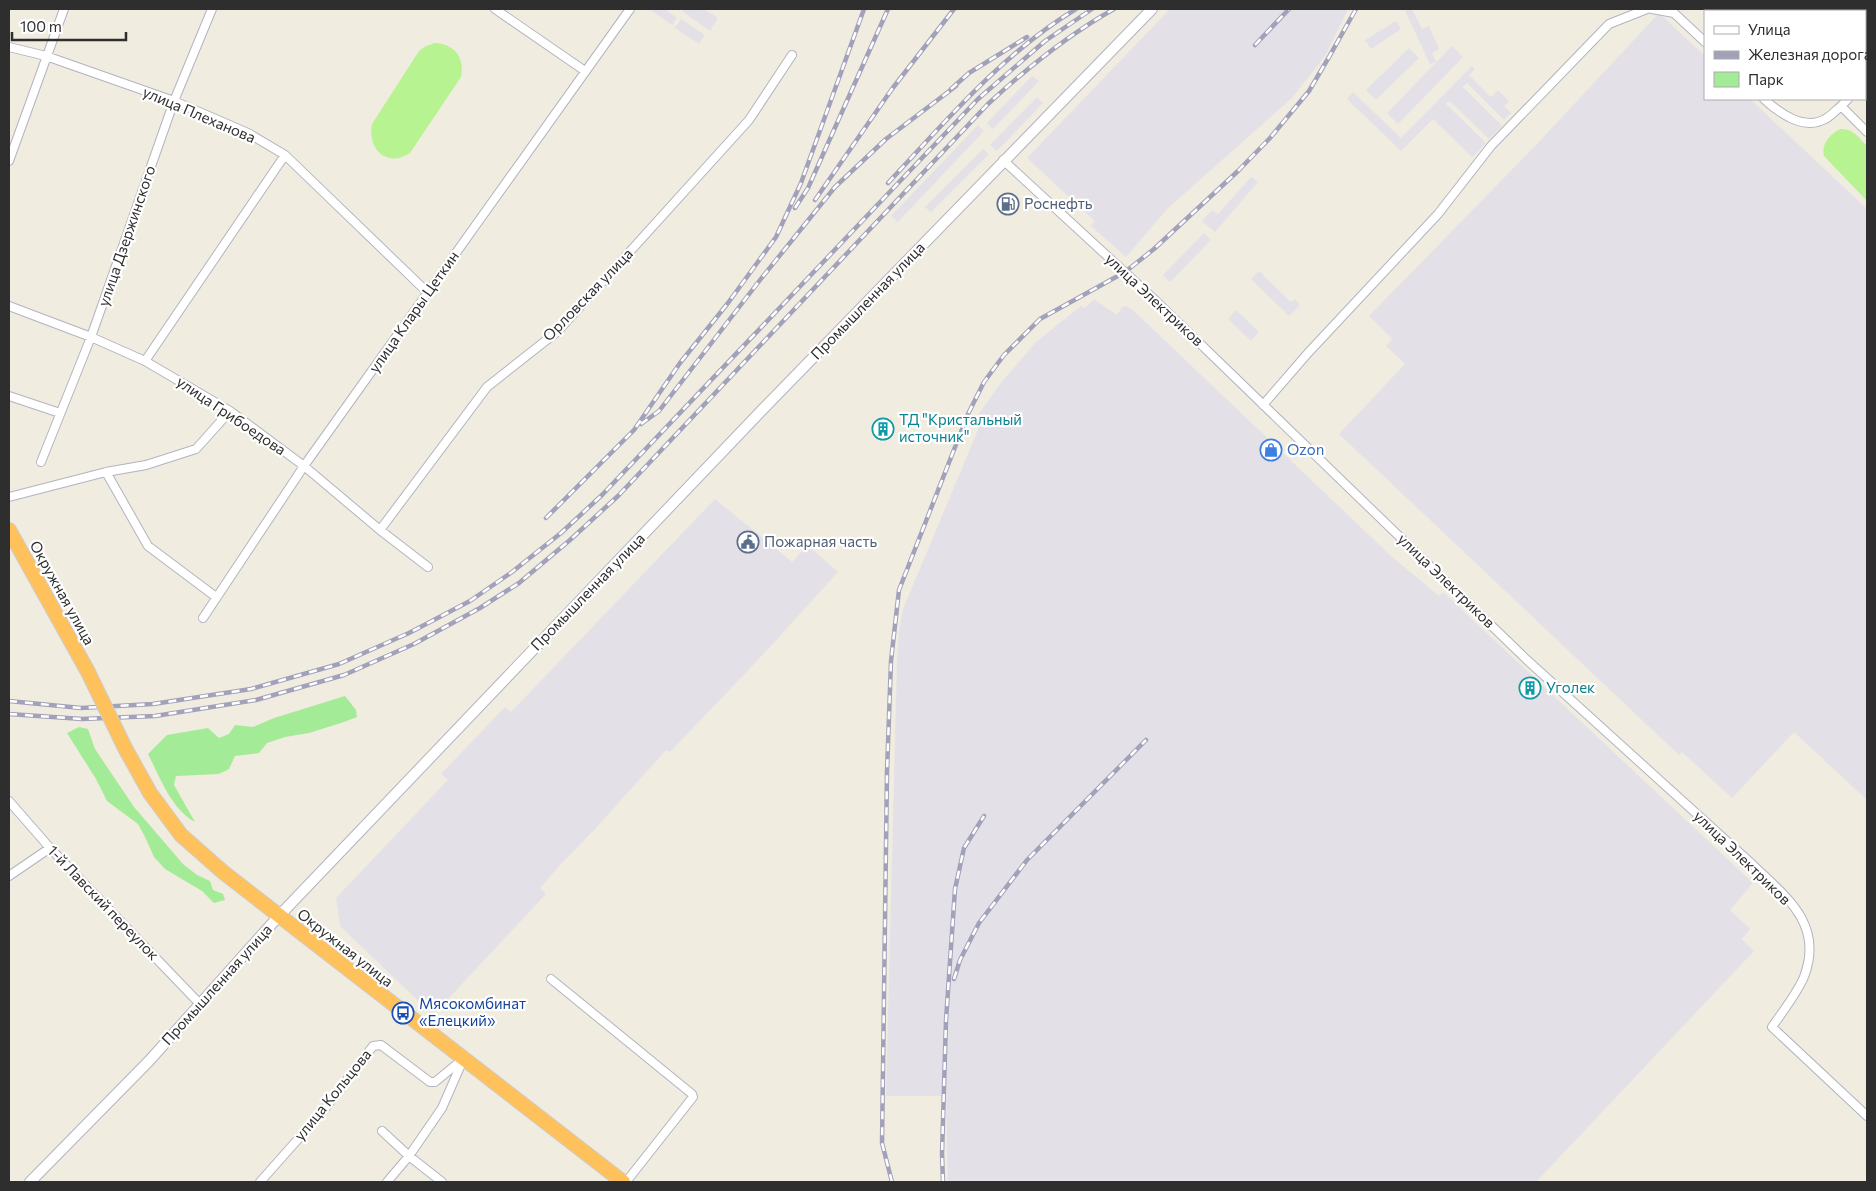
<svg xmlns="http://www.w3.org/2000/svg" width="1876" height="1191" font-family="Commissioner,sans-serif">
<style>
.industrial{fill:#e4e0e8}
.green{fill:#a4eb97}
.pitch{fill:#b8f392}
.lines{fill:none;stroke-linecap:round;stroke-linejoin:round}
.street-casing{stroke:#b3b3c2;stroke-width:10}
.secondary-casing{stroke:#b3b3c2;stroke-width:12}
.highway-casing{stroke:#cdcdcd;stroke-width:16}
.street{stroke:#fff;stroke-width:8}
.secondary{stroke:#fff;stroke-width:10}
.highway{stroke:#ffc15c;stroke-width:14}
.rail-casing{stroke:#a2a1ba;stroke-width:4.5}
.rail{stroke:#fff;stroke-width:2.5;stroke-dasharray:8;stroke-linecap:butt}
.highway-bridge-casing{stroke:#cdcdcd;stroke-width:16;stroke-linecap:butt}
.highway-bridge{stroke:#ffc15c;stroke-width:14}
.labels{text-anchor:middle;stroke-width:4.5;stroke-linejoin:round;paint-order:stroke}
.street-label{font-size:15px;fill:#2e2e2e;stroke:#fff}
.service-label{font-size:15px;fill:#4e5e75;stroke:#fff;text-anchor:start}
.culture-label{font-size:15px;fill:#0d838f;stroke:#fff;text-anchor:start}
.shop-label{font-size:15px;fill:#366cbe;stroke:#fff;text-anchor:start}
.transit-label{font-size:15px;fill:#164399;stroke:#fff;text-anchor:start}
</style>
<rect width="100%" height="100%" fill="#f0ecdf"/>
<path class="industrial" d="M 649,9 L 665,9 L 677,18 L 672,25 Z
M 684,9 L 704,9 L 718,18 L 710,31 L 682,11 Z
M 1170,9 L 1348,9 L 1325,56 L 1292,98 L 1168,208 L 1126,257 L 1091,226 L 1095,221 L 1027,158 Z
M 1409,9 L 1412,9 L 1422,29 L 1429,26 L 1439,49 L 1432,53 L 1436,62 L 1430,64 L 1405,11 Z
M 1659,13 L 1705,56 L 1705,99 L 1750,99 L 1867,209 L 1867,800 L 1794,732 L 1732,798 L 1682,752 L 1679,755 L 1339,434 L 1405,364 L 1386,346 L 1392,339 L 1369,316 L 1536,145 Z
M 681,19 L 705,35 L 699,44 L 675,28 Z
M 1396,21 L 1401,29 L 1371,49 L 1365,40 Z
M 1452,46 L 1463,57 L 1398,124 L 1387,113 Z
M 1409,48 L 1419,58 L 1376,100 L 1366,90 Z
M 1472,66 L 1475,69 L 1469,75 L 1491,97 L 1498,90 L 1509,101 L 1504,106 L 1511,113 L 1504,120 L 1467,83 L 1463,87 L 1502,126 L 1489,139 L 1450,101 L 1446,104 L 1486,143 L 1472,157 L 1433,119 L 1401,151 L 1347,99 L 1353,92 L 1401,138 Z
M 1032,76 L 1039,81 L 993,129 L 987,123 Z
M 1037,97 L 1043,103 L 997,151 L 990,145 Z
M 978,125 L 984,131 L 898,222 L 891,216 Z
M 983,149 L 989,154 L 931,212 L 925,207 Z
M 1251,177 L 1258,182 L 1215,232 L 1202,221 L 1212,210 L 1218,214 Z
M 1204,233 L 1211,240 L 1170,282 L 1163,275 Z
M 1259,271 L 1291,302 L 1295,299 L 1300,305 L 1289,316 L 1251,279 Z
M 1094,299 L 1117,315 L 1122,307 L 1127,306 L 1136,313 L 1392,557 L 1439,596 L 1443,592 L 1753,883 L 1730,910 L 1750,929 L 1742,939 L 1754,951 L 1536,1182 L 948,1182 L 946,1096 L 886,1096 L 897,661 L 899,631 L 903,609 L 981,423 L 978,415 L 1000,384 L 1036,342 L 1081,306 L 1085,308 Z
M 1236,310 L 1259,332 L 1251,341 L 1228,319 Z
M 715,499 L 792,562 L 807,545 L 838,572 L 756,662 L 670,752 L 666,750 L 594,830 L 559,866 L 540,888 L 546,894 L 433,1015 L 340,926 L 336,898 L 448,780 L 441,774 L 505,707 L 511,712 Z"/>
<path class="green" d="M 1726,9 L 1867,9 L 1867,61 L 1865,64 L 1865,11 L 1724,11 Z
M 345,696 L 356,710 L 357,717 L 344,722 L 309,733 L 285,737 L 267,743 L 259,753 L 235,756 L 229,769 L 219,774 L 176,776 L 174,785 L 195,822 C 171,809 160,777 148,754 L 167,735 L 208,728 L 219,738 L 229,734 L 235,725 L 253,727 L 274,718 Z
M 79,727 L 88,729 L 95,749 L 134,807 L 183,864 L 197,875 L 210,881 L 213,890 L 223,894 L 225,900 L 214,903 L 202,891 L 165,869 L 154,857 L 145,837 L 138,824 L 107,801 L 96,779 L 67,733 Z"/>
<path class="pitch" d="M 435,43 C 455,44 465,58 461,77 L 410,153 C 406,155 402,157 399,158 C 378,162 368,141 372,124 L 419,51 L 426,46 Z
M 1840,129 C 1853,128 1859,138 1867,146 L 1867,201 L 1824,156 C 1821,144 1830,134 1840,129 Z"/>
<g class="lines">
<g class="street-casing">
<path id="street" d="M 495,9 L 585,71
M 1652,9 L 1674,13 L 1705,42
M 9,47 L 46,56 L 174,101 L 248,133 L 285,155 L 427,292
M 1865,78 L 1867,75
M 1764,99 C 1779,113 1804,131 1825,119 C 1831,116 1836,110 1841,106
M 1848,99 L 1841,106 L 1867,132
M 1003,160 L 1156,301 L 1527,660 L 1752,864 C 1785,896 1823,923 1805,974 C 1801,988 1781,1014 1772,1027 L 1867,1116
M 9,161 L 64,9
M 9,306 L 91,337 L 145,361 L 230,411 L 304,466 L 380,530 L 428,567
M 145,361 L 285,155
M 9,396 L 60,413
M 1263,405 L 1308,353 L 1438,214 L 1491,146 L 1609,24 L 1647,9
M 41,462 L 91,337 L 174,101 L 212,9
M 106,472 L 148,546 L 216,597
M 9,497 L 106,472 L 146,465 L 196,449 L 230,411
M 380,530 L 487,387 L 558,331 L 749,120 L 792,55
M 203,618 L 304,466 L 630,9
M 9,801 L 50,848 L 199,1003
M 9,876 L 50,848
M 551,979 L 692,1094 L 693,1097 L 626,1182
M 382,1131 L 409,1156 L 442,1182
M 260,1182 L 323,1111 L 373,1046 L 381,1045 L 430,1082 L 435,1082 L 463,1059
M 387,1182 L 409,1156 L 442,1108 L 463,1060"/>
</g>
<g class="secondary-casing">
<path id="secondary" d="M 30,1182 L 149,1061 L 278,917 L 764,408 L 1152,9"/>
</g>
<g class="highway-casing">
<path id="highway" d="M 9,530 L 88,672
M 125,748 L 150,793 L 181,835 L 223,872 L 623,1182"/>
</g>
<use href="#street" class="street"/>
<use href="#secondary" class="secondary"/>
<use href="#highway" class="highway"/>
<g class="rail-casing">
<path id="rail" d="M 1255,45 L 1289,9
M 951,89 L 969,73 L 1027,37
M 888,183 C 946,121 1003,53 1076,9
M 815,200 L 892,89 L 954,9
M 795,208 L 808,188 L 888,9
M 641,424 L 659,411 L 760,280 L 835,187 L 886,139 L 956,86
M 546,518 L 634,430 L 680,363 L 728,303 L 776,237 L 801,183 L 864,9
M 9,701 L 81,708 L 153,704 L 251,689 L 339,664 L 409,633 L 470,601 L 512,572 L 561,533 L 602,495 L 978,99 L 1045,41 L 1092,9
M 9,714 L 82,719 L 155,716 L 256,700 L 344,675 L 414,644 L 480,608 L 519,583 L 570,540 L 618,496 L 988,104 C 1027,68 1068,35 1114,9
M 954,979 L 960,960 L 979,923 L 1027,860 L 1146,740
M 892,1182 L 882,1143 L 887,772 L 891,661 L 899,590 L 968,414 L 984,382 L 1004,355 L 1040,319 L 1125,272 L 1154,249 L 1238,171 L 1270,138 L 1309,91 L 1329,57 L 1356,9
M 943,1182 L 942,1154 L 946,1020 L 955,889 L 964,848 L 984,816"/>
</g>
<use href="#rail" class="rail"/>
<g class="highway-bridge-casing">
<path id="highway-bridge" d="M 88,672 L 125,748"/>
</g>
<use href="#highway-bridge" class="highway-bridge"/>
</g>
<defs>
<g id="fuel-ring" transform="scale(1.125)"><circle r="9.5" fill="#fff" stroke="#5c6f8a" stroke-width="1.5"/><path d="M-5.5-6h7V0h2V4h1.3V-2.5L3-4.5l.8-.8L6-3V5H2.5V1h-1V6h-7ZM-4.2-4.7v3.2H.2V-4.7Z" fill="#5c6f8a"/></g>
<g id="building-ring" transform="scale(1.125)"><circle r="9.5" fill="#fff" stroke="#0f9aa8" stroke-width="1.5"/><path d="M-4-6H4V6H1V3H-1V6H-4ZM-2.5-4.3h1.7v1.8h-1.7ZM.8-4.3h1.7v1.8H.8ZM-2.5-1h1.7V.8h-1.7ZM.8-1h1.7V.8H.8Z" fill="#0f9aa8"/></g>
<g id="shop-ring" transform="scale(1.125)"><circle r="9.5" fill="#fff" stroke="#3f7fe0" stroke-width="1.5"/><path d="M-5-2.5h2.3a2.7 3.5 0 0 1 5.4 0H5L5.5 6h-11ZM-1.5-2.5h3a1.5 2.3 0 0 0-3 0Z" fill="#3f7fe0"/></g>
<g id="civic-ring" transform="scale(1.125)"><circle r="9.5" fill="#fff" stroke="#5c6f8a" stroke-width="1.5"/><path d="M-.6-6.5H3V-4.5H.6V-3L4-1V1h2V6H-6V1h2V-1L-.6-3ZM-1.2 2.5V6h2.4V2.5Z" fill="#5c6f8a"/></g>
<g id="bus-ring" transform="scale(1.125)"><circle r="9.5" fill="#fff" stroke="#1a4fb4" stroke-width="1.5"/><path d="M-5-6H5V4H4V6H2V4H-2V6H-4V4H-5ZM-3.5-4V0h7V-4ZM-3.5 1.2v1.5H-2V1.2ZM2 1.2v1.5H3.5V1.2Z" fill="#1a4fb4"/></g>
</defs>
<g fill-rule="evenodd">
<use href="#fuel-ring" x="1008" y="204"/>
<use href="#building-ring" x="883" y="429"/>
<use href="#shop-ring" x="1271" y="450"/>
<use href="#civic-ring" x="748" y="542"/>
<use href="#building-ring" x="1530" y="688"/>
<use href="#bus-ring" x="403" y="1013"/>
</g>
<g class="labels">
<g class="street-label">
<text transform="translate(199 115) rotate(23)" y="5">улица Плеханова</text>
<text transform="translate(127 236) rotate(-71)" y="5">улица Дзержинского</text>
<text transform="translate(588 295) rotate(-46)" y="5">Орловская улица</text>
<text transform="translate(1154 300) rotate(43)" y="5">улица Электриков</text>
<text transform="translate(868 301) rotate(-46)" y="5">Промышленная улица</text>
<text transform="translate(414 312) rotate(-55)" y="5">улица Клары Цеткин</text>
<text transform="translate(231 416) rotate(34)" y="5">улица Грибоедова</text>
<text transform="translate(1446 581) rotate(44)" y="5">улица Электриков</text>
<text transform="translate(588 592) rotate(-46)" y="5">Промышленная улица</text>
<text transform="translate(62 593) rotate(61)" y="5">Окружная улица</text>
<text transform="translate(1742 858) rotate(44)" y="5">улица Электриков</text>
<text transform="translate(103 903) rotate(46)" y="5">1-й Лавский переулок</text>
<text transform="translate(345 948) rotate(38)" y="5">Окружная улица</text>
<text transform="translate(217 985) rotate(-48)" y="5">Промышленная улица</text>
<text transform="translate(333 1095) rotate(-51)" y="5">улица Кольцова</text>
</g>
<g class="service-label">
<text x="1024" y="209">Роснефть</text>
<text x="764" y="547">Пожарная часть</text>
</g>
<g class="culture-label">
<text x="899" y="425">ТД "Кристальный<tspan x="899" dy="17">источник"</tspan></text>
<text x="1546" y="693">Уголек</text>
</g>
<g class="shop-label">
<text x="1287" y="455">Ozon</text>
</g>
<g class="transit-label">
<text x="419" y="1009">Мясокомбинат<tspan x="419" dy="17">«Елецкий»</tspan></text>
</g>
</g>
<rect width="1876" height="1191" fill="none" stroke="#2e2e2e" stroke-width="20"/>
<rect x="1704" y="10" width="162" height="90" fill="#ffffff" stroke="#ababab"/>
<rect x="1714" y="26" width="25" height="8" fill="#ffffff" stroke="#ababab"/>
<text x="1748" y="35" font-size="15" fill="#2e2e2e">Улица</text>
<rect x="1714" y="51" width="25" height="8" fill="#a2a1ba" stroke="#ababab"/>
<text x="1748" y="60" font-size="15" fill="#2e2e2e">Железная дорога</text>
<rect x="1714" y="72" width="25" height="15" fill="#a4eb97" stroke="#ababab"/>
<text x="1748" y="85" font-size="15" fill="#2e2e2e">Парк</text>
<path d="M12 32v8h114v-8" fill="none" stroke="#2e2e2e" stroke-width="2.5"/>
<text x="20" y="32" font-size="15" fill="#2e2e2e" stroke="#ffffff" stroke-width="4" paint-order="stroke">100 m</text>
</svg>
